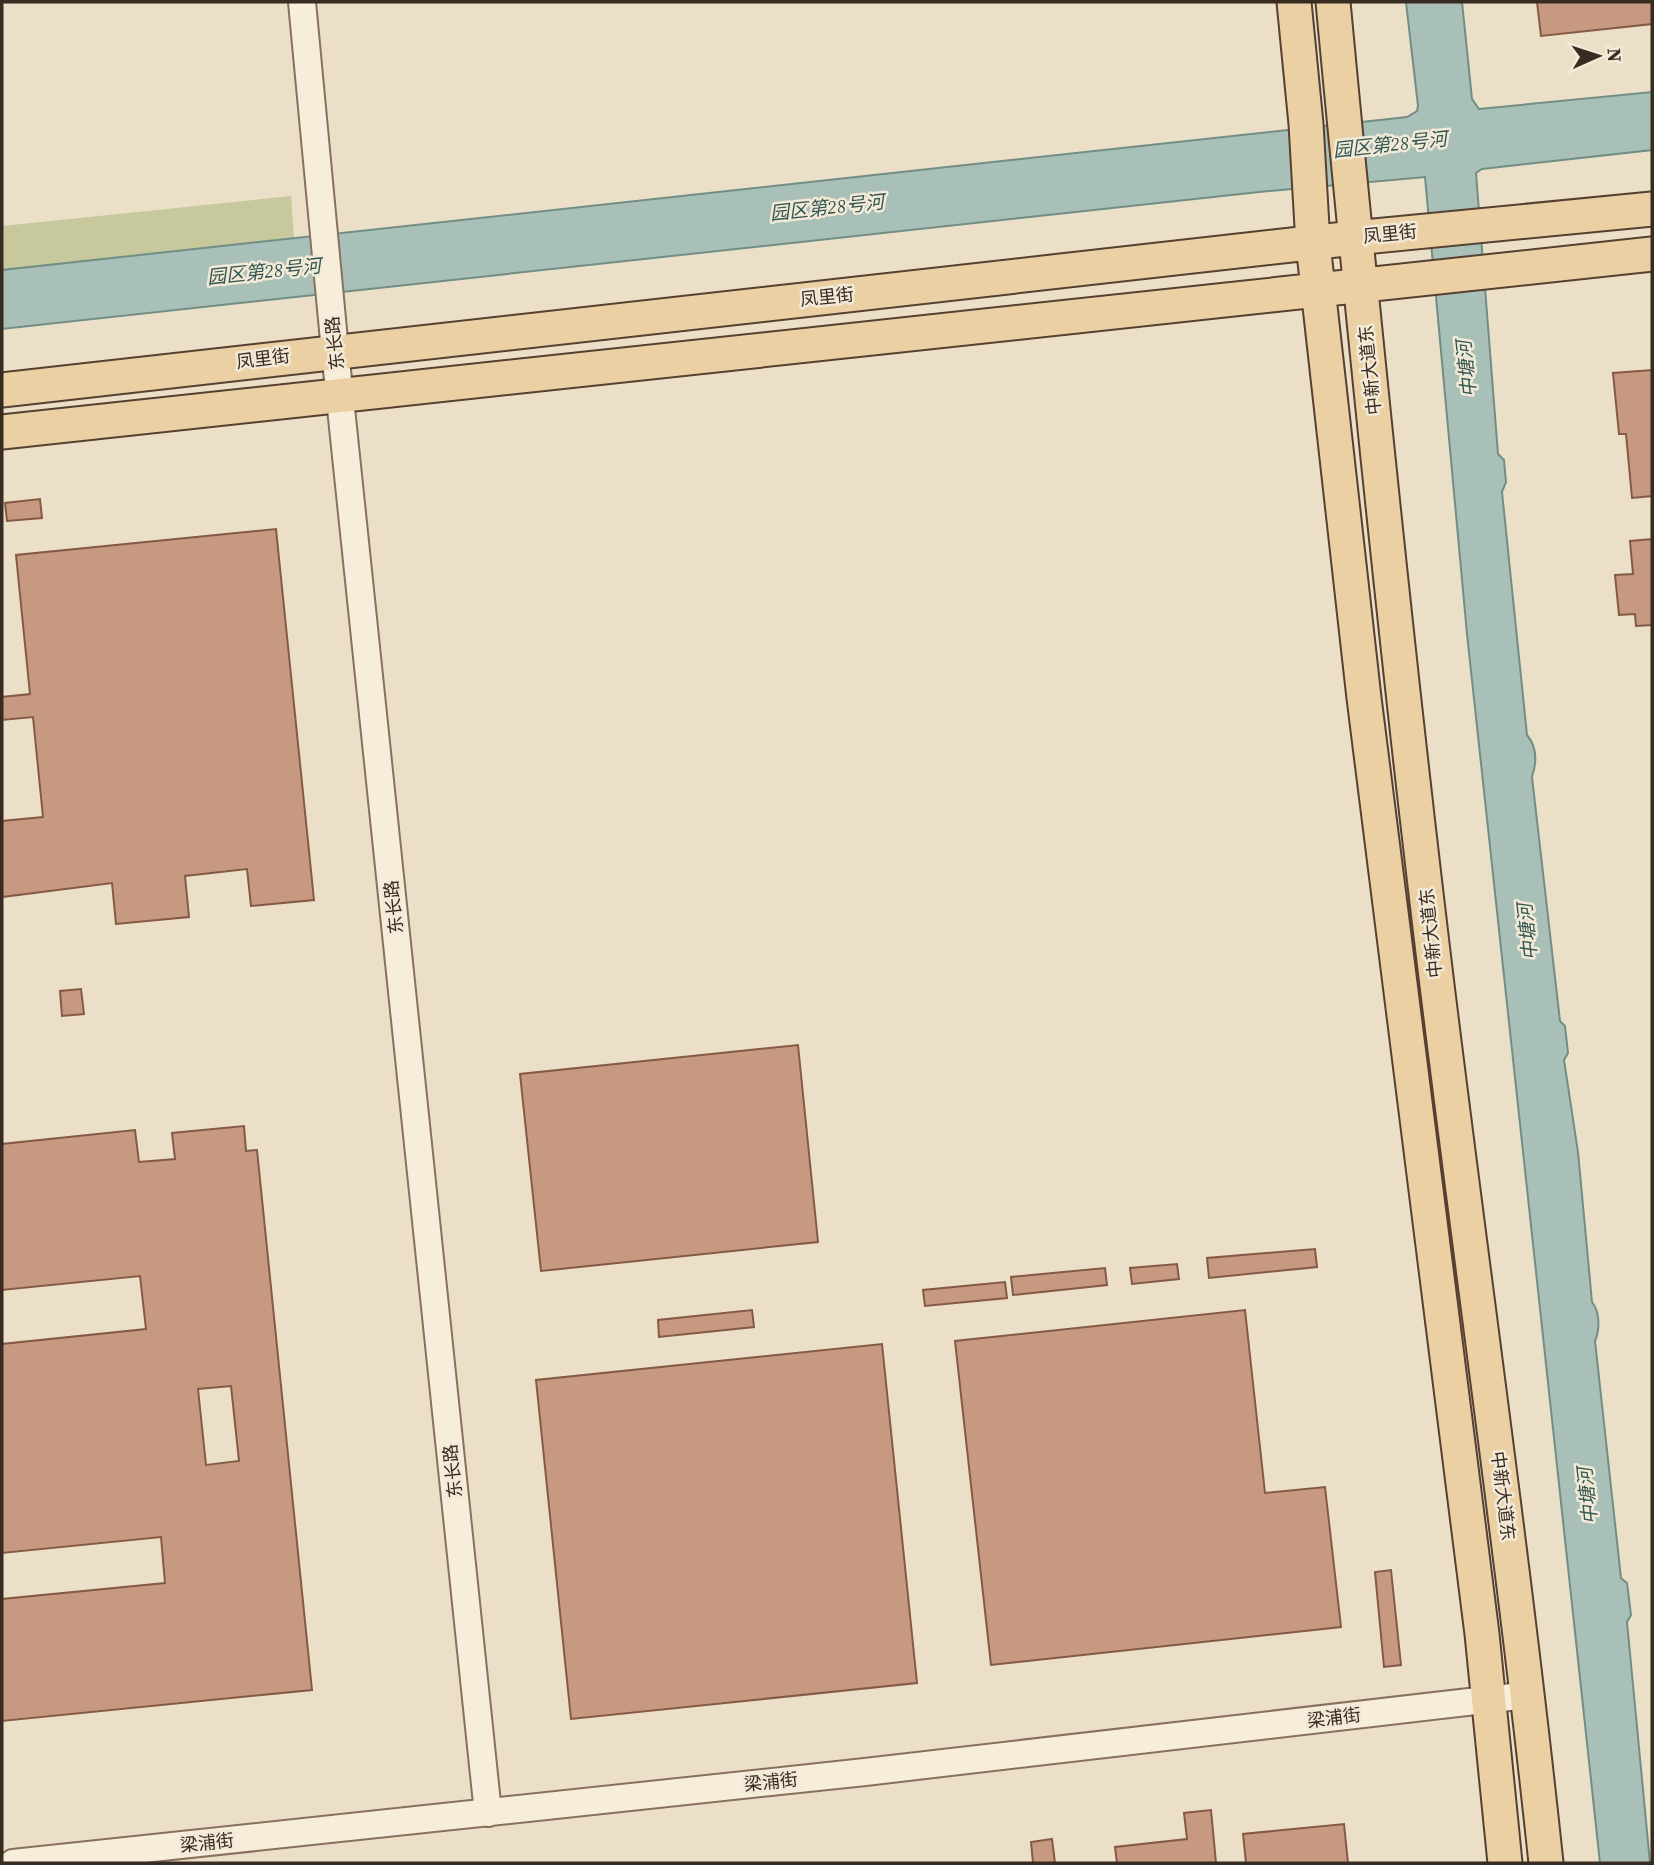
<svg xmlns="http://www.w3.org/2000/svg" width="1654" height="1865" font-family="'Source Serif 4','Noto Sans SC',serif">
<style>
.green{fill:#c7c99d}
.water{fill:#a9c0b8;stroke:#708e85;stroke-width:2}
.building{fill:#c79981;stroke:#845a46;stroke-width:2;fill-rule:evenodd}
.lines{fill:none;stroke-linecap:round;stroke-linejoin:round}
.tertiary-casing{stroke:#87715e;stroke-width:30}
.primary-casing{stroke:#554032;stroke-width:37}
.tertiary{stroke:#f7eddb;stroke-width:26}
.primary{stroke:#ebd0a4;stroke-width:33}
.labels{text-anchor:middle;stroke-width:5;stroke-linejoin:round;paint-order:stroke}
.street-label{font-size:18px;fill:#382b21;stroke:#f3e9d7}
.water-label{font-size:19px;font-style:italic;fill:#315752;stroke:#f3e9d7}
</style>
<rect width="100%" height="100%" fill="#ecdfc8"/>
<path class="green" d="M 291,196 L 294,238 L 2,270 L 2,226 Z"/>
<path class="water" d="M 1406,2 L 1462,2 L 1472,99 L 1479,109 L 1652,92 L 1652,150 L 1482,169 L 1476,173 L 1498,454 L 1504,460 L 1506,482 L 1502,492 L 1527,735 C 1537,747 1537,762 1532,777 L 1560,1021 L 1565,1026 L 1568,1053 L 1564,1060 L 1578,1152 L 1592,1302 C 1600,1312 1600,1329 1595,1341 L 1621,1578 L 1627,1583 L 1631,1615 L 1627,1622 L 1650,1863 L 1600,1863 L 1467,634 L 1425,177 L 1259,192 L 2,329 L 2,270 L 1407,117 L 1417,111 L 1418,106 Z"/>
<path class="building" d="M 1537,2 L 1652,2 L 1652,24 L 1541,36 Z
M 1652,370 L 1652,496 L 1632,498 L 1626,434 L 1619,434 L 1613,373 Z
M 40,499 L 42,518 L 7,521 L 5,503 Z
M 276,529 L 314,900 L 251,906 L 247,869 L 185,876 L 189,917 L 116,924 L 112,883 L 2,897 L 2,821 L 43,817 L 33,717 L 2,720 L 2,697 L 30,694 L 16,555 Z
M 1652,539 L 1652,625 L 1636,626 L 1635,614 L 1619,615 L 1615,575 L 1633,574 L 1630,541 Z
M 81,989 L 84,1014 L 62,1016 L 60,991 Z
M 798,1045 L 818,1242 L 541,1271 L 520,1074 Z
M 244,1126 L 246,1151 L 257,1150 L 312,1690 L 2,1721 L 2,1599 L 165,1583 L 161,1537 L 2,1553 L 2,1344 L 146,1329 L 140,1276 L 2,1290 L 2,1144 L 135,1130 L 139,1162 L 175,1159 L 172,1133 ZM 231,1386 L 239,1461 L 206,1465 L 198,1389 Z
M 1315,1249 L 1317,1267 L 1209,1278 L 1207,1258 Z
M 1177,1264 L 1179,1279 L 1132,1284 L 1130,1268 Z
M 1105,1268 L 1107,1285 L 1013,1295 L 1011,1277 Z
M 1005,1282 L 1007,1298 L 925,1306 L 923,1290 Z
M 752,1310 L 754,1327 L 659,1337 L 658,1320 Z
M 1245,1310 L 1265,1493 L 1325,1487 L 1341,1627 L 991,1665 L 955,1341 Z
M 882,1344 L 917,1683 L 571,1719 L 536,1380 Z
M 1391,1570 L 1401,1665 L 1384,1667 L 1375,1572 Z
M 1211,1810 L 1216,1863 L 1117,1863 L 1115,1847 L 1187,1839 L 1184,1813 Z
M 1344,1824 L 1348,1863 L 1246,1863 L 1243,1834 Z
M 1052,1839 L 1055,1863 L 1033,1863 L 1031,1842 Z"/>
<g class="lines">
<g class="tertiary-casing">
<path id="tertiary" d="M 302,2 L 335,351 L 488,1813
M 13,1863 L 865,1772 L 1528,1695"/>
</g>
<g class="primary-casing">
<path id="primary" d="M 1294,2 L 1306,124 L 1313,244 L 1364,698 L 1482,1634 L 1505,1863
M 1333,2 C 1364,330 1397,658 1437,985 C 1473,1278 1515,1570 1546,1863
M 2,390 L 1354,238 L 1652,209
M 2,432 L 1652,254"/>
</g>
<use href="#tertiary" class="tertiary"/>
<use href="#primary" class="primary"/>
</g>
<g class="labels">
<g class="street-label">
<text transform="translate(1390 234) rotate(-6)" y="6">凤里街</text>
<text transform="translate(827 297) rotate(-6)" y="6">凤里街</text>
<text transform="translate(335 343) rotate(-96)" y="6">东长路</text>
<text transform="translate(263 359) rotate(-7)" y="6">凤里街</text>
<text transform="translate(1370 370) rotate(-96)" y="6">中新大道东</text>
<text transform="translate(394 907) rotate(-96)" y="6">东长路</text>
<text transform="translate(1431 933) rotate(-96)" y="6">中新大道东</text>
<text transform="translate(453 1471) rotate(-96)" y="6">东长路</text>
<text transform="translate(1503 1496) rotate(83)" y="6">中新大道东</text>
<text transform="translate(1334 1718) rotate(-7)" y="6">梁浦街</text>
<text transform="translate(771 1782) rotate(-6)" y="6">梁浦街</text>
<text transform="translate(207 1843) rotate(-6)" y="6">梁浦街</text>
</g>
<g class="water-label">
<text transform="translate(1390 144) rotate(-6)" y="7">园区第28号河</text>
<text transform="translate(827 207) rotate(-6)" y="7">园区第28号河</text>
<text transform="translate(264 271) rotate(-6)" y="7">园区第28号河</text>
<text transform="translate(1466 369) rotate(-96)" y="7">中塘河</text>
<text transform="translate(1527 932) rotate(-96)" y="7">中塘河</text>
<text transform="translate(1587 1496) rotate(-96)" y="7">中塘河</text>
</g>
</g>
<rect width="1654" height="1865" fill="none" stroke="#382b21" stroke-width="7"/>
<g transform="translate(1598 56) rotate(87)" stroke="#f3e9d7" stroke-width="5" paint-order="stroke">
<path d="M0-5L12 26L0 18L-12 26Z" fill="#382b21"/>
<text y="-10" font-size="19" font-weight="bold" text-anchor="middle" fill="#382b21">N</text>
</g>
</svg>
